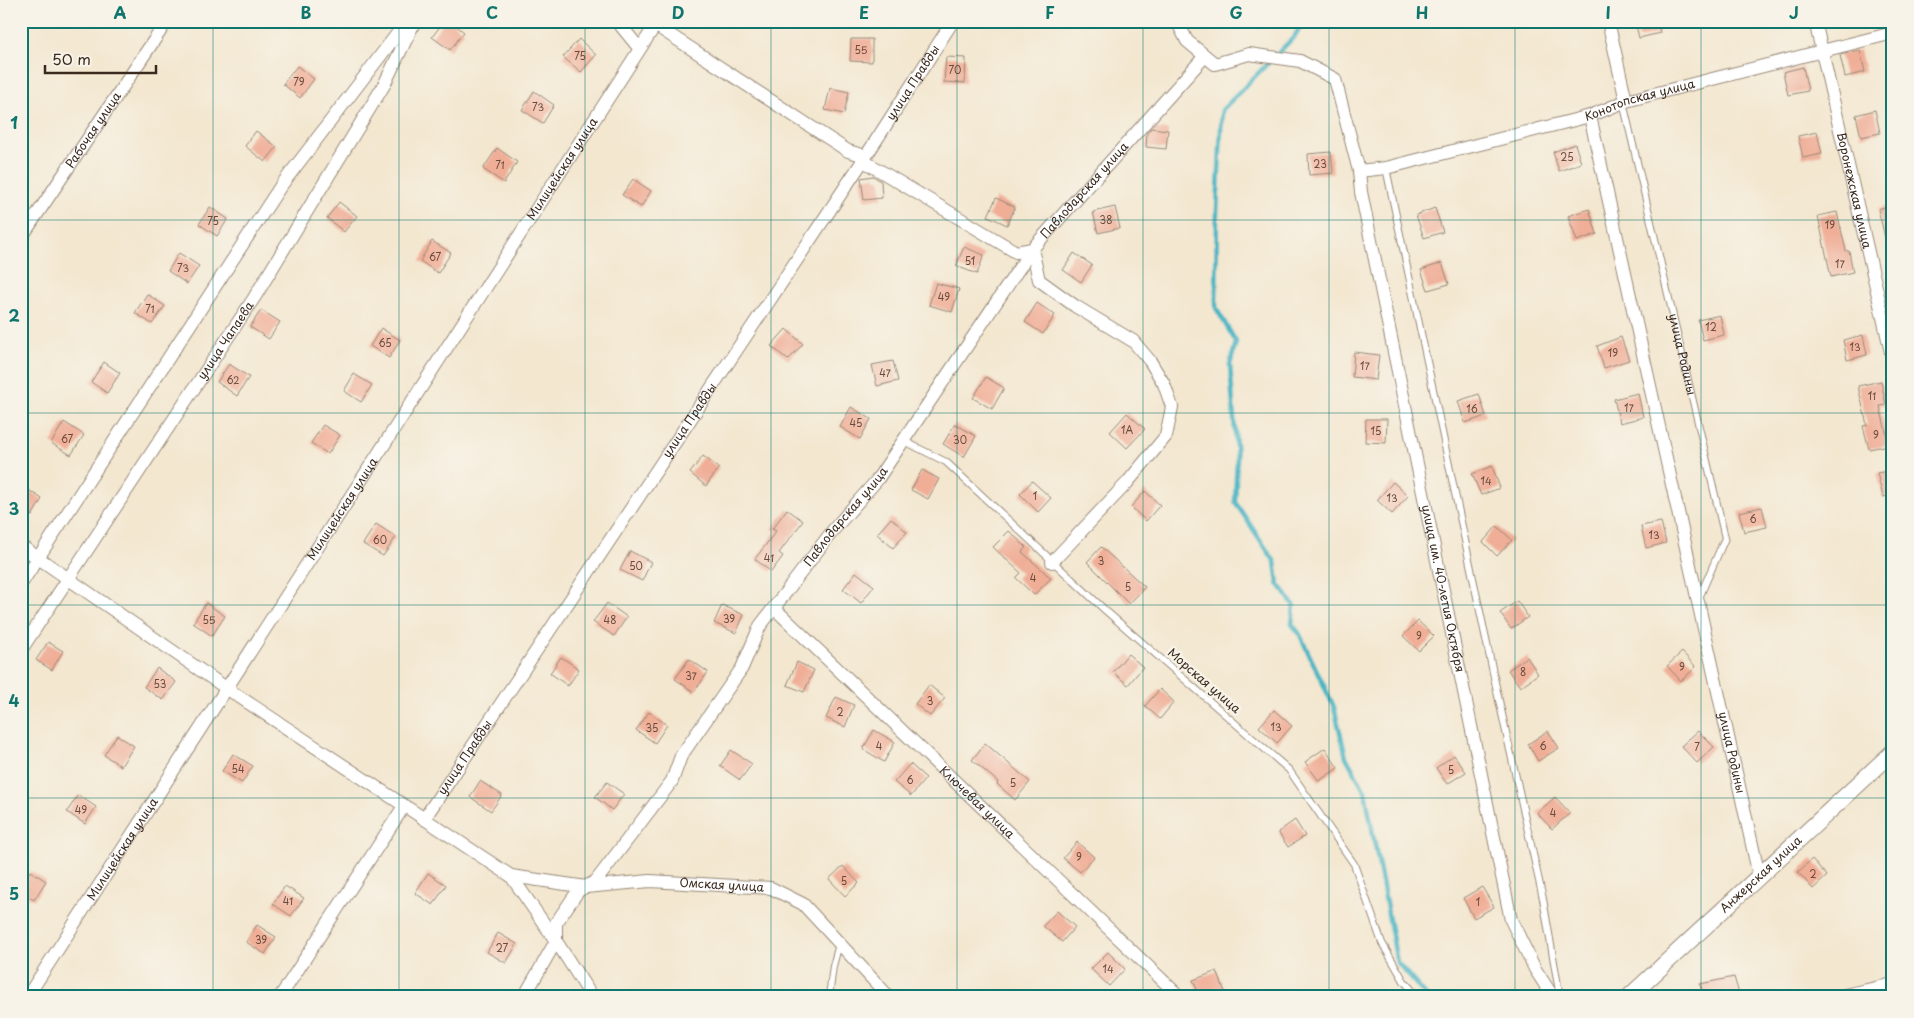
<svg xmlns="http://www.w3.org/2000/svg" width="1914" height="1018" font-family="'Playpen Sans',sans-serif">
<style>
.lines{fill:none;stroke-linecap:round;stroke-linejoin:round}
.stream{stroke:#48b5c4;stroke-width:4.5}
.building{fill:#f0ae97}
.service-casing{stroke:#978877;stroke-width:8}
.minor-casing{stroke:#978877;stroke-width:14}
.tertiary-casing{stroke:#978877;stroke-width:18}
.service{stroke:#fff;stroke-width:6}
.minor{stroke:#fff;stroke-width:12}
.tertiary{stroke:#fff;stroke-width:16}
.grid{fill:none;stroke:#0f766e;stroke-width:1;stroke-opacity:0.55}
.labels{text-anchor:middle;stroke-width:5;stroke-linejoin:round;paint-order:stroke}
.number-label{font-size:10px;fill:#684b3c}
.street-label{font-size:12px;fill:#3b2a1e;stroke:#f7f3e8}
.neatline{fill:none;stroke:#0f766e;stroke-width:2}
.grid-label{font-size:16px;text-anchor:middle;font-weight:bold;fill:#0f766e}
</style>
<rect width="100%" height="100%" fill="#f7f3e8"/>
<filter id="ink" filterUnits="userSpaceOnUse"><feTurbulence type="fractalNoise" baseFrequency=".02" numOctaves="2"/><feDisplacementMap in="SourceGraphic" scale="10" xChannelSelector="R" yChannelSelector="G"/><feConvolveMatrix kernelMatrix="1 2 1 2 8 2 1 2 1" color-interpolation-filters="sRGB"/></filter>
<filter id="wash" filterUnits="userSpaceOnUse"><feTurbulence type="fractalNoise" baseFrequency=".0096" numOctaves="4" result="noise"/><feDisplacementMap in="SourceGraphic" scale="20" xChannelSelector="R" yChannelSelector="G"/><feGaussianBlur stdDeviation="1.12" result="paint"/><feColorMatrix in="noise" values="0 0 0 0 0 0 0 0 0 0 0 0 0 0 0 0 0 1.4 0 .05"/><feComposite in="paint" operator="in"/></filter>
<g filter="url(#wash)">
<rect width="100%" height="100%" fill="#f3e7d0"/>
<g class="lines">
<path class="stream" d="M 1276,55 L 1294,37 L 1304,21
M 1271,60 L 1222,110 L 1217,210 L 1216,308 L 1236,342 L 1230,365 L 1237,458 L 1235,502 L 1275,562 L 1278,583 L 1294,606 L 1292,624 L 1299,633 L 1334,707 L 1346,757 L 1365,791 L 1397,962 L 1427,997"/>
</g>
<g id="blocks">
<path class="building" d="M 444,21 L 450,21 L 464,32 L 450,50 L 432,37 Z
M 1635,21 L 1657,21 L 1660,33 L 1639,38 Z
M 579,39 L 596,55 L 581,72 L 563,57 Z
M 851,39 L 872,39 L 872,62 L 850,61 Z
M 1860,50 L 1865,72 L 1845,77 L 1840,55 Z
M 946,57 L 966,58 L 965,83 L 944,82 Z
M 297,66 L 314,79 L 300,98 L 283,84 Z
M 1803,67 L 1808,91 L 1788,95 L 1783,72 Z
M 830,88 L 849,92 L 844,114 L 825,110 Z
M 534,91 L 554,105 L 543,123 L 522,110 Z
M 1875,110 L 1880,133 L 1861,137 L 1856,115 Z
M 1151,128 L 1168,130 L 1166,149 L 1146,147 L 1147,133 Z
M 256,131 L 277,147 L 265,162 L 245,146 Z
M 1817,132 L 1822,154 L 1803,158 L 1798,136 Z
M 1575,144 L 1581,163 L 1559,171 L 1553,152 Z
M 497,148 L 517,162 L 504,183 L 483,169 Z
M 1331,152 L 1333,173 L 1309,175 L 1308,154 Z
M 873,176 L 881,181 L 882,198 L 864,200 L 861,178 Z
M 633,179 L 651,191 L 641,207 L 622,195 Z
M 996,198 L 1015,207 L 1007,225 L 988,216 Z
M 339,202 L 357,216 L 344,232 L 327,218 Z
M 1893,205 L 1893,249 L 1888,249 L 1878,209 Z
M 210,207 L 228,219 L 217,236 L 199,224 Z
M 1115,207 L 1120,228 L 1098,233 L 1093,212 Z
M 1435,208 L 1443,232 L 1424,238 L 1416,215 Z
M 1589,209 L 1597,234 L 1577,241 L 1568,216 Z
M 1837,212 L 1846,251 L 1849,251 L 1853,272 L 1831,277 L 1818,216 Z
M 432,241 L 451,253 L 438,273 L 420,261 Z
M 964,247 L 984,255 L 977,274 L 956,266 Z
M 179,253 L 199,266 L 187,284 L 168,271 Z
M 1074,253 L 1092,265 L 1081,282 L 1063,270 Z
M 1442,263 L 1449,284 L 1428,290 L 1421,270 Z
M 936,283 L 959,289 L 952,312 L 929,305 Z
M 147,294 L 165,306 L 152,324 L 135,313 Z
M 1037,303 L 1055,315 L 1043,334 L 1025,322 Z
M 261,310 L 280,322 L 269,339 L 250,327 Z
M 1720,315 L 1724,335 L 1703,340 L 1698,320 Z
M 381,328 L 400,340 L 389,358 L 370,346 Z
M 786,329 L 803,344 L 788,360 L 771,346 Z
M 1863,335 L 1867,355 L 1847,360 L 1843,340 Z
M 1621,337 L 1629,360 L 1604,368 L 1597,346 Z
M 1354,352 L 1379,355 L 1376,380 L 1352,377 Z
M 893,361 L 898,381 L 877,386 L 872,365 Z
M 104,362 L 120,373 L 107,393 L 91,382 Z
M 229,364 L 249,377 L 237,396 L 217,382 Z
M 354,374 L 372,385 L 361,402 L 344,391 Z
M 986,377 L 1004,388 L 992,409 L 973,398 Z
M 1881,381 L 1886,405 L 1880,406 L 1889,445 L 1869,449 L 1863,426 L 1867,425 L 1858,386 Z
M 1638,393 L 1643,417 L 1620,423 L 1614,399 Z
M 1479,394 L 1486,416 L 1465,423 L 1458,401 Z
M 851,407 L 871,419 L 860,439 L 840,427 Z
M 1127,413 L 1145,429 L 1127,448 L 1110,432 Z
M 1366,419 L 1387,419 L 1386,443 L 1365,442 Z
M 64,422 L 84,435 L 71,455 L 51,443 Z
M 955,424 L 976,436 L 964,457 L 943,444 Z
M 323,425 L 340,435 L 328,454 L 311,443 Z
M 703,456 L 719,468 L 706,486 L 690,473 Z
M 1492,466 L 1500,488 L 1481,495 L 1472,474 Z
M 922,470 L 939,479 L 928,499 L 911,490 Z
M 1893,470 L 1893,495 L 1883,497 L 1877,473 Z
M 1032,481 L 1051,498 L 1038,512 L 1020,494 Z
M 1393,482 L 1408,496 L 1392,514 L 1377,500 Z
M 21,485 L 42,499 L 32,516 L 21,509 Z
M 1145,491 L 1160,505 L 1146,521 L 1131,507 Z
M 1762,507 L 1767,527 L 1744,532 L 1739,512 Z
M 787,509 L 803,521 L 779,553 L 783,556 L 771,572 L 755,559 L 776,531 L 772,529 Z
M 891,518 L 907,532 L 893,548 L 877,534 Z
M 1661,522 L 1666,543 L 1646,548 L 1641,526 Z
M 376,524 L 396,537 L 383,556 L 363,544 Z
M 1497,526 L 1512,540 L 1497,556 L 1483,542 Z
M 1009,531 L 1026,547 L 1022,552 L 1051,578 L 1034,595 L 1016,578 L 1021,573 L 993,547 Z
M 1101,547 L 1145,587 L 1129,604 L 1087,562 Z
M 630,551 L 651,562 L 642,581 L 620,570 Z
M 856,572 L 874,586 L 861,603 L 843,589 Z
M 1517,601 L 1528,617 L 1511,629 L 1500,613 Z
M 206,603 L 225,616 L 212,636 L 193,623 Z
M 607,603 L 627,617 L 614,636 L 593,622 Z
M 722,605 L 744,615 L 736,633 L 714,623 Z
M 1418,621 L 1434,636 L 1419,651 L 1403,636 Z
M 48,642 L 63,651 L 52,670 L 36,660 Z
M 1682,652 L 1696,667 L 1681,681 L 1667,666 Z
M 1128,654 L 1143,667 L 1128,685 L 1113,672 Z
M 561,657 L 579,669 L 568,686 L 550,673 Z
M 1527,657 L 1538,674 L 1520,687 L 1508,670 Z
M 689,659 L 708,672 L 694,692 L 675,679 Z
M 797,662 L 814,670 L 804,692 L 787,685 Z
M 157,668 L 176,682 L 163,700 L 144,687 Z
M 929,685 L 945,698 L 930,716 L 915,704 Z
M 1160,689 L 1174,702 L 1160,719 L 1145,706 Z
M 836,697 L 854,705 L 845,727 L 826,718 Z
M 1274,710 L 1292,726 L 1277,743 L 1259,727 Z
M 649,712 L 667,725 L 655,743 L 636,730 Z
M 874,730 L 895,742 L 884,762 L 863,749 Z
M 1548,731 L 1559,748 L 1538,761 L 1528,744 Z
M 1698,731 L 1714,747 L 1697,763 L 1681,746 Z
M 117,735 L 134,746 L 121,766 L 104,755 Z
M 985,743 L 1030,782 L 1015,800 L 997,784 L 998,782 L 972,760 Z
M 1325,748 L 1338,768 L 1319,781 L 1305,762 Z
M 731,750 L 752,764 L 740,780 L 720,766 Z
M 233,754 L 253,766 L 242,783 L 222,771 Z
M 1454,755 L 1466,772 L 1447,784 L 1436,768 Z
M 910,764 L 926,778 L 911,796 L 894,782 Z
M 480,781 L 502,795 L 491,811 L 470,797 Z
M 607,782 L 624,794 L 612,810 L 595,797 Z
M 78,795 L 96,807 L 85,824 L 67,812 Z
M 1555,797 L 1570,813 L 1552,829 L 1537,813 Z
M 1295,820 L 1305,836 L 1288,847 L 1278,832 Z
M 1077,842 L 1094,857 L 1080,872 L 1063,858 Z
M 1812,859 L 1827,876 L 1813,889 L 1798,872 Z
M 843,866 L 859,883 L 845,896 L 829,879 Z
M 30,871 L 46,881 L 34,900 L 21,892 L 21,885 Z
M 428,873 L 446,885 L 433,905 L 415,893 Z
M 285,886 L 304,898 L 291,916 L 273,904 Z
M 1482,887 L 1494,907 L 1474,918 L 1463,898 Z
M 1057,911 L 1075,927 L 1062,942 L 1043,926 Z
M 257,925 L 276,937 L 265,954 L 246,942 Z
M 498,933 L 517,944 L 506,963 L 487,952 Z
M 1108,952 L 1125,969 L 1109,986 L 1091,969 Z
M 1217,971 L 1225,992 L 1213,997 L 1200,997 L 1193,980 Z
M 1734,977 L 1740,997 L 1704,997 L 1700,984 Z"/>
</g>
</g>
<g filter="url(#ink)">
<use href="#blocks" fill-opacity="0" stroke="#978877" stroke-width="1"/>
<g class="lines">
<g class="service-casing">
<g id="service">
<path id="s1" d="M 1623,102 L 1725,538 L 1699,598"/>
<path d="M 1386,168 L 1498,696 L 1543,899 L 1560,997"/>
<path d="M 904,441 L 946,462 L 1106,611 L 1289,770 L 1354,864 L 1382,943 L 1404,981 L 1418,997"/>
<path d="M 829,997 L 833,966 L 839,944"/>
</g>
</g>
<g class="minor-casing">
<g id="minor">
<path d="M 617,21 L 639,48"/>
<path id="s2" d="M 1177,21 L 1187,41 L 1215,64 L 1249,54 L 1300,61 L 1335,79 L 1359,171 L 1386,168 L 1590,116 L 1626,101 L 1893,33"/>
<path d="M 1608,21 L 1626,101"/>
<path id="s3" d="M 1815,21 L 1893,361"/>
<path d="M 655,25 L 848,151 L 866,156"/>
<path id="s4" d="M 1590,116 L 1759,876"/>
<path d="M 862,160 L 1016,252 L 1032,249 L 1039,280 L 1075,306 L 1133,341 L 1150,361 L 1164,384 L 1172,407 L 1166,436 L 1127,483 L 1052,562"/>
<path id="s5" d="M 1359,171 L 1361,192 L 1511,920 L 1535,969 L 1553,997"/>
<path id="s6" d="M 21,238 L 167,21"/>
<path d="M 21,546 L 226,688 L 511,876 L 556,941 L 592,997"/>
<path d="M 21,584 L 280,187 L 407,21"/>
<path id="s7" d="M 774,608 L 1180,997"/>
<path id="s8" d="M 21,650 L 254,298 L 384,85 L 415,21"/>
<path id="s9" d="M 424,819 L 866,156 L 953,21"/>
<path id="s10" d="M 511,876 L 586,887 L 650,881 L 771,888 L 803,904 L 889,997"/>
<path id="s11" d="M 27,997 L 658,21"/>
<path d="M 280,997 L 404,806"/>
<path id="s12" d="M 524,997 L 556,941 L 556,923 L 578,891 L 596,881 L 672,781 L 681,756 L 742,668 L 760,626 L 834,529 L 877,480 L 1032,249 L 1205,56"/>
<path d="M 1836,997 L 1893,984"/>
</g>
</g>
<g class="tertiary-casing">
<g id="tertiary">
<path id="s13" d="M 1629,997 L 1893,752"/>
</g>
</g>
<use href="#service" class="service"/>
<use href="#minor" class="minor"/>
<use href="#tertiary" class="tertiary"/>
</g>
</g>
<path class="grid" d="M 213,21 L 213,997M 399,21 L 399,997M 585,21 L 585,997M 771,21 L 771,997M 957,21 L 957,997M 1143,21 L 1143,997M 1329,21 L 1329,997M 1515,21 L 1515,997M 1701,21 L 1701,997M 21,220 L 1893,220M 21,413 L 1893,413M 21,605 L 1893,605M 21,798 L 1893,798"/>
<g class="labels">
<g class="number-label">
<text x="861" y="54">55</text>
<text x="580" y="60">75</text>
<text x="955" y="74">70</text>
<text x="299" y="86">79</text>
<text x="538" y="111">73</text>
<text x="1567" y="161">25</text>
<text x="1320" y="168">23</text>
<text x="500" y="169">71</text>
<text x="1106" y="224">38</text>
<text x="213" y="225">75</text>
<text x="1830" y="229">19</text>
<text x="435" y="261">67</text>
<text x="970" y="265">51</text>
<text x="1840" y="268">17</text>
<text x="183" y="272">73</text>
<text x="944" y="301">49</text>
<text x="150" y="313">71</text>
<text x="1711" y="331">12</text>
<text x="385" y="347">65</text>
<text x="1855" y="351">13</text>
<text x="1613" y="357">19</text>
<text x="1365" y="370">17</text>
<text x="885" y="377">47</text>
<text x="233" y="384">62</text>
<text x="1872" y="400">11</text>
<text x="1629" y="412">17</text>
<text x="1472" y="413">16</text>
<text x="856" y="427">45</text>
<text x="1127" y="434">1А</text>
<text x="1376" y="435">15</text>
<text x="1876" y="439">9</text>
<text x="67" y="443">67</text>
<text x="960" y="444">30</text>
<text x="1486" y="485">14</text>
<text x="1035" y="500">1</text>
<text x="1392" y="502">13</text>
<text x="1753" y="523">6</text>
<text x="1654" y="539">13</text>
<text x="380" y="544">60</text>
<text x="769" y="562">41</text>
<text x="1101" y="565">3</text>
<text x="636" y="570">50</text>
<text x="1033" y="582">4</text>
<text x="1128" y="591">5</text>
<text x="729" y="623">39</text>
<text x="209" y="624">55</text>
<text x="610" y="624">48</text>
<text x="1419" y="640">9</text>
<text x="1682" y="671">9</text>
<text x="1523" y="676">8</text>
<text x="691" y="680">37</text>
<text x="160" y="688">53</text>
<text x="930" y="705">3</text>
<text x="840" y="716">2</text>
<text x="1276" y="731">13</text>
<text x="652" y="732">35</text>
<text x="879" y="750">4</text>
<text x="1543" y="750">6</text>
<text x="1697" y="751">7</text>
<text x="238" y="773">54</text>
<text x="1451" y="774">5</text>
<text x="910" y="784">6</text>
<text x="1013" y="787">5</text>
<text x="81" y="814">49</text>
<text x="1553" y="817">4</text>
<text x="1079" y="861">9</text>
<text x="1813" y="878">2</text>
<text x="844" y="885">5</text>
<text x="288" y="905">41</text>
<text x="1478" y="906">1</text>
<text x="261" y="944">39</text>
<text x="502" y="952">27</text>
<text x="1108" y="973">14</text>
</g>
<g class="street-label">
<text dy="4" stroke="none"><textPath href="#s9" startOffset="884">улица Правды</textPath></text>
<text dy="4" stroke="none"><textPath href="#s2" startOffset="570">Конотопская улица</textPath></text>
<text dy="4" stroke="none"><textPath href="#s6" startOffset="130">Рабочая улица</textPath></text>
<text dy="4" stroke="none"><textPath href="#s11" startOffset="986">Милицейская улица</textPath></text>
<text dy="4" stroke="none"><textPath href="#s12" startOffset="991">Павлодарская улица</textPath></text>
<text dy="4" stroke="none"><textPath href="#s3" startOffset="174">Воронежская улица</textPath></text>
<text dy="4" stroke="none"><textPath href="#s8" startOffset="371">улица Чапаева</textPath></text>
<text dy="4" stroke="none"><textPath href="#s1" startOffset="259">улица Родины</textPath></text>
<text dy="4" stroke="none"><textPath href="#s9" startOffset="479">улица Правды</textPath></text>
<text dy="4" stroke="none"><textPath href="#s11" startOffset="581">Милицейская улица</textPath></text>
<text dy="4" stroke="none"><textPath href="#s12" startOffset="586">Павлодарская улица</textPath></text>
<text dy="4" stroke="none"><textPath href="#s5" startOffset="426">улица им. 40-летия Октября</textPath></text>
<text transform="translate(1204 681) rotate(41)" y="4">Морская улица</text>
<text dy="4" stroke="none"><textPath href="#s4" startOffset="652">улица Родины</textPath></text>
<text dy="4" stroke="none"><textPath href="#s9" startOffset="74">улица Правды</textPath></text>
<text dy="4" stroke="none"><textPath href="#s7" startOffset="281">Ключевая улица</textPath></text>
<text dy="4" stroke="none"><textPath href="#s11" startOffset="176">Милицейская улица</textPath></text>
<text dy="4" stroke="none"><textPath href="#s13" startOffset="180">Анжерская улица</textPath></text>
<text dy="4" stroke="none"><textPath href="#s10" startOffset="212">Омская улица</textPath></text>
</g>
</g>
<rect width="1914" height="1018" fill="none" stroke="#f7f3e8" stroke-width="55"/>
<path d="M45 65v8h111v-8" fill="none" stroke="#3b2a1e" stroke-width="2.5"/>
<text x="52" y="65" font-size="15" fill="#3b2a1e" stroke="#f7f3e8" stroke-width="4" paint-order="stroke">50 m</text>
<rect x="28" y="28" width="1858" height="962" class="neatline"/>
<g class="grid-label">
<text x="120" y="19">A</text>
<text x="306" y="19">B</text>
<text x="492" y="19">C</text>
<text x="678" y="19">D</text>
<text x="864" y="19">E</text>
<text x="1050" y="19">F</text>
<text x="1236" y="19">G</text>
<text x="1422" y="19">H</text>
<text x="1608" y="19">I</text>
<text x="1794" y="19">J</text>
<text x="14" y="129">1</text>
<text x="14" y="322">2</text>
<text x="14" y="515">3</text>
<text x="14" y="707">4</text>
<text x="14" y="900">5</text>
</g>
</svg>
